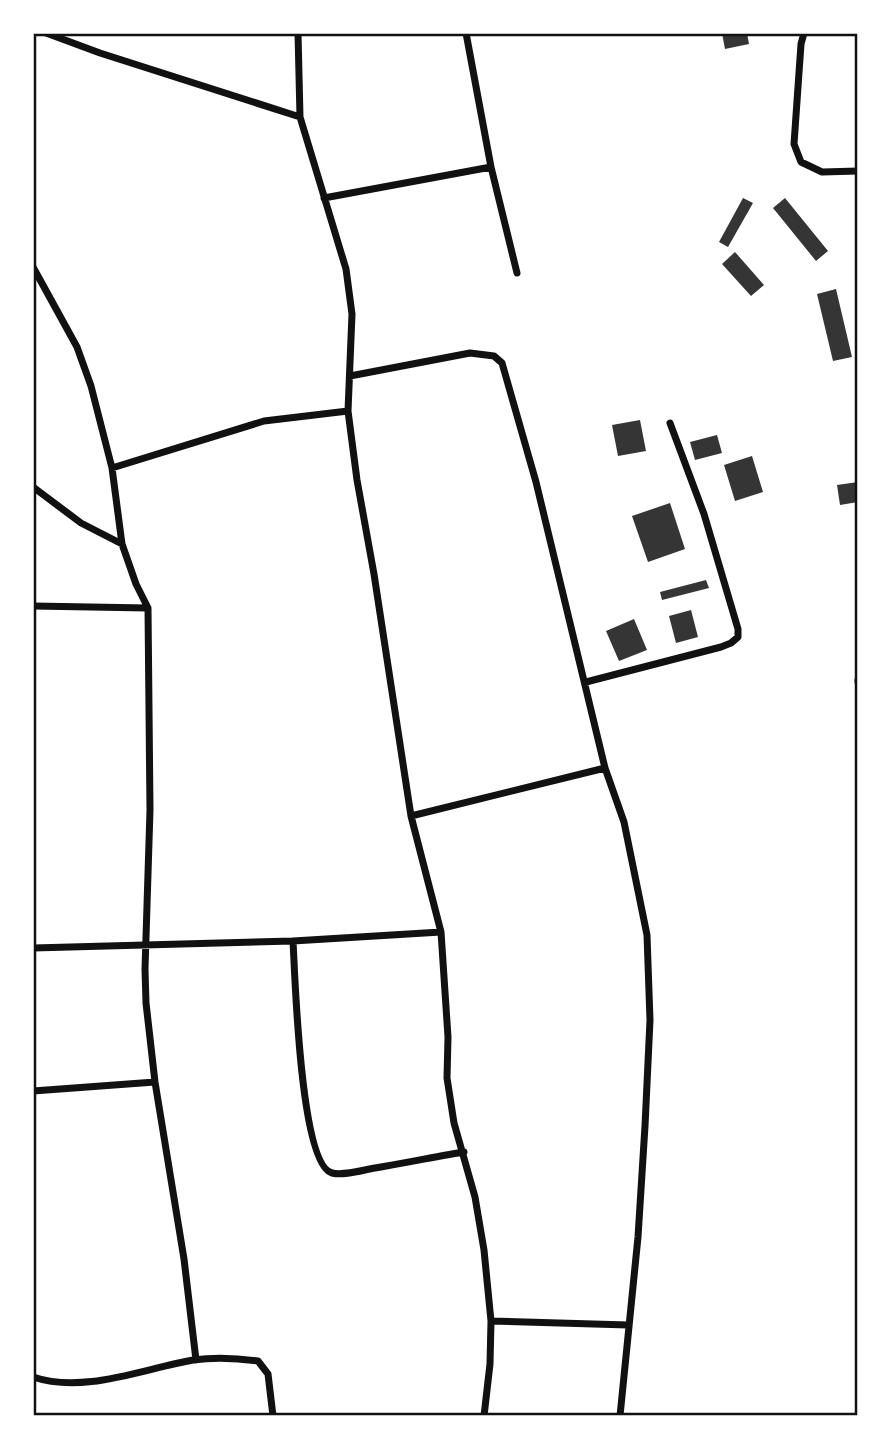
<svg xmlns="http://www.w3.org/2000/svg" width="891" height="1449" font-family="'Exo 2',sans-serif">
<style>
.building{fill:#353535}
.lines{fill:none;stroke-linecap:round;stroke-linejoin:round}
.minor{stroke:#111;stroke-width:7}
.neatline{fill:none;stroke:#111;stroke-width:2.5}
</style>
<rect width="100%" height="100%" fill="#fff"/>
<path class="building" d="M 722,33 L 747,33 L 749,44 L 725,49 Z
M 743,198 L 753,203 L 728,247 L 719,242 Z
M 785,198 L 828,251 L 816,261 L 773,208 Z
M 735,252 L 764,285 L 751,296 L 722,264 Z
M 836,289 L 852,357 L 833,361 L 817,294 Z
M 640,420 L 646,451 L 618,456 L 612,425 Z
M 717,435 L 722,453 L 695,460 L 690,442 Z
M 752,456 L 763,492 L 735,501 L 724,465 Z
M 858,482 L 858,502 L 840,505 L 837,485 Z
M 670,503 L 685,549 L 648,562 L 632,516 Z
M 706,580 L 709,588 L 662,600 L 660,592 Z
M 691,610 L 698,637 L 676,643 L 669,616 Z
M 634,619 L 647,650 L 619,661 L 606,631 Z"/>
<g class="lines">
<path class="minor" d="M 46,33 L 100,53 L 300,117
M 298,33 L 300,117 L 346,269 L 352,314 L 348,411 L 357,480 L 374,574 L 411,816 L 441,932 L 448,1037 L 447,1078 L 454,1123 L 475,1197 L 484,1250 L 491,1321 L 490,1364 L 484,1416
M 466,33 L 491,167 L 517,273
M 804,33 L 801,44 L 794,144 L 801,162 L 822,172 L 858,171
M 324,198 L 491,167
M 33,267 L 77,347 L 91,386 L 112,468 L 122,544 L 136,584 L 148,608 L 150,810 L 145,969 L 146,1003 L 155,1082 L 184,1259 L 196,1360
M 350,376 L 470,353 L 494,356 L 502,363 L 536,482 L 605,768 L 624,822 L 647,935 L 650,1020 L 645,1126 L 638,1237 L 620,1416
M 112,468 L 264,421 L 348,411
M 33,487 L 81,523 L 122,544
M 33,606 L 148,608
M 858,680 L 858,682
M 586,682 L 721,647 L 731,643 L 738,637 L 738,629 L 704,514 L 670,423
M 411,816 L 605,768
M 293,941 C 295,974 300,1165 332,1173 C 344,1176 363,1170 375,1168 C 404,1163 434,1157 464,1152
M 33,948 L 293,941 L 441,932
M 33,1091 L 155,1082
M 491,1321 L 628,1325
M 33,1377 C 84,1394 142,1369 193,1360 C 214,1357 237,1358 258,1361 L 268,1374 L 273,1416"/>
</g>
<rect width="891" height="1449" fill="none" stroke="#ffffff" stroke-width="70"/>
<rect x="35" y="35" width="821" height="1379" class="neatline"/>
</svg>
